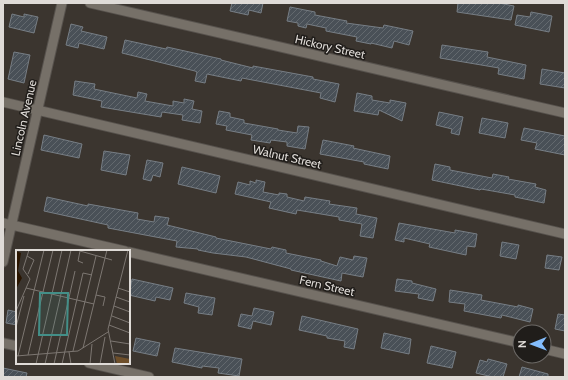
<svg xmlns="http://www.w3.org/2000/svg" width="568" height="380" font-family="Cabin,sans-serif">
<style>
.building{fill:url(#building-hatch);stroke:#777e85}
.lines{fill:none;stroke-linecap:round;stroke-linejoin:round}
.street-casing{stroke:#57524d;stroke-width:11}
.street{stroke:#767068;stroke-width:9}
.labels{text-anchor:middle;stroke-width:3;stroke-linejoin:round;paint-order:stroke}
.street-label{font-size:12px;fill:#dfdbd7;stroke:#201d1a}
.inset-road{fill:none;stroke:#7d7772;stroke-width:1}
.view{fill:#438f88;fill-opacity:0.15;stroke:#438f88;stroke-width:2}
.inset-edge{fill:none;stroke:#dfdbd7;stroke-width:2}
</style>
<defs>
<pattern id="building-hatch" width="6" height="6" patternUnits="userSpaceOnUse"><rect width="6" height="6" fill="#495057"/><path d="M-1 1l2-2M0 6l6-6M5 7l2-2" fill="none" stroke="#63696e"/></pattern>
</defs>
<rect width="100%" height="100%" fill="#3b352f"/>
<path class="building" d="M 232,3 L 263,3 L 261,13 L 249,10 L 248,15 L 230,11 Z
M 458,3 L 499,3 L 514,6 L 511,20 L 457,12 Z
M 290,7 L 315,12 L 315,15 L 347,21 L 346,23 L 383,28 L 384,25 L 413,31 L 409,45 L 394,41 L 392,48 L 371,43 L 371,44 L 356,41 L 357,37 L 326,31 L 326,28 L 307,24 L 306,28 L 298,26 L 298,23 L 287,21 Z
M 531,12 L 552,16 L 549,32 L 515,25 L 517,15 L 530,17 Z
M 12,14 L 24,17 L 24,14 L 38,17 L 34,33 L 9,27 Z
M 71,24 L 83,27 L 81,31 L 107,37 L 104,49 L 79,43 L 78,48 L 66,45 Z
M 125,40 L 166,49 L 167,47 L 221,59 L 221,60 L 253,68 L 253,66 L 313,77 L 313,79 L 339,84 L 335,102 L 320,98 L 321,93 L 242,78 L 241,81 L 207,74 L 205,83 L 195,81 L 197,72 L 195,71 L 122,53 Z
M 442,45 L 488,52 L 487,57 L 526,65 L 524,79 L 498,74 L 499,68 L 440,58 Z
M 14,52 L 30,55 L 24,83 L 8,79 Z
M 542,69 L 565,73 L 565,88 L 540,84 Z
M 75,81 L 95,84 L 94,89 L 137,98 L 138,92 L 147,94 L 145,101 L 173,106 L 173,101 L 184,103 L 184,99 L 194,101 L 192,109 L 202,111 L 200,123 L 182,120 L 183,115 L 162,112 L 161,117 L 101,107 L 102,101 L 73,95 Z
M 357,93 L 372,96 L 372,100 L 390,103 L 390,100 L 406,103 L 402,121 L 379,110 L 378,115 L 354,111 Z
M 219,111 L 230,113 L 230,117 L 244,120 L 244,123 L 278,129 L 278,130 L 297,133 L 298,126 L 309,127 L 305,149 L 287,146 L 287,142 L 271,140 L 270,143 L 251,140 L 252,135 L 226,130 L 227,126 L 216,124 Z
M 439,112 L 463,117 L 459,135 L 451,133 L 452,129 L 436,125 Z
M 482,118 L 508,123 L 505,138 L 479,133 Z
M 524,128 L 565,136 L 565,155 L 535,149 L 537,143 L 521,140 Z
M 44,135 L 82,144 L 79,158 L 41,150 Z
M 323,140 L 354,146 L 353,148 L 390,156 L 388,169 L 364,164 L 364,162 L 320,154 Z
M 104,151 L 130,155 L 126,175 L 101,170 Z
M 147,160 L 163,163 L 160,177 L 153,175 L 151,181 L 143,179 Z
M 435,164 L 450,167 L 450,170 L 492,178 L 493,174 L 509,177 L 508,179 L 536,184 L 535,187 L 546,190 L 544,203 L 515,197 L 515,195 L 481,189 L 480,190 L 432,180 Z
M 182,167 L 220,176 L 216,193 L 178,184 Z
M 256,180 L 265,182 L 263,192 L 279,195 L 279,193 L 287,194 L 287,197 L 304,201 L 305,197 L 330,201 L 329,204 L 357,208 L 356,214 L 377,218 L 373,238 L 360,236 L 362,224 L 339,220 L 339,217 L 297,210 L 296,214 L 269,208 L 271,202 L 235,194 L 238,182 L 250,185 L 250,181 L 256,183 Z
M 47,197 L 88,206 L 88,204 L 138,213 L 137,219 L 154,222 L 155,216 L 169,218 L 167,225 L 216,237 L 216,238 L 271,249 L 272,247 L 286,250 L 286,253 L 321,260 L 321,261 L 337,266 L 340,257 L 353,260 L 354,256 L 367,258 L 363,277 L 342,273 L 341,281 L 291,270 L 291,269 L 246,257 L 213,253 L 198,250 L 198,249 L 176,247 L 177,241 L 108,228 L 108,225 L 44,211 Z
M 399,223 L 455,233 L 455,230 L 477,234 L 475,247 L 467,246 L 466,255 L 429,247 L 430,244 L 404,238 L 404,242 L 395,240 Z
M 502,242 L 519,245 L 516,259 L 500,256 Z
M 547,255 L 562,257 L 559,270 L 545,268 Z
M 132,279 L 173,288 L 170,300 L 156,297 L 155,301 L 129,295 Z
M 397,279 L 412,281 L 412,283 L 436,289 L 433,301 L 418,298 L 419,294 L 395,291 Z
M 450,290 L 482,295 L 481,300 L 518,307 L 518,305 L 533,309 L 530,322 L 502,315 L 501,318 L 464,311 L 465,304 L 449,302 Z
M 186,293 L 215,298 L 212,315 L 198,313 L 199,307 L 184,303 Z
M 254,308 L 274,312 L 271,325 L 253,321 L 251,329 L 238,326 L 241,314 L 252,316 Z
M 8,310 L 17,312 L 17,325 L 6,323 Z
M 558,314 L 565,315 L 565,331 L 555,329 Z
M 302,316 L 358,329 L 354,349 L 344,347 L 345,341 L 327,338 L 327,336 L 299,330 Z
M 384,333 L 411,339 L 409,354 L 381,348 Z
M 136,338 L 160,343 L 157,356 L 133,351 Z
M 431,346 L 456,352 L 452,368 L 427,363 Z
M 175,348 L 242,359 L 239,376 L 218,373 L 219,368 L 202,366 L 202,368 L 172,362 Z
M 488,359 L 507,364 L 503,377 L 493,377 L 476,373 L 480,360 L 487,362 Z
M 522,367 L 548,374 L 548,377 L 519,377 Z
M 3,368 L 27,373 L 26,377 L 3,377 Z"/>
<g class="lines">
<g class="street-casing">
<path id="street" d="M 90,3 L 565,113
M 3,102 L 565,234
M 3,223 L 125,251
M 129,252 L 520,343
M 3,262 L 62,3
M 3,343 L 17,346
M 544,349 L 565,354
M 89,363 L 149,377"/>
</g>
<use href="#street" class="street"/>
</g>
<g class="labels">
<g class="street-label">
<text transform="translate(330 47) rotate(13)" y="4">Hickory Street</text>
<text transform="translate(24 118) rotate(-77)" y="4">Lincoln Avenue</text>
<text transform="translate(287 157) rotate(13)" y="4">Walnut Street</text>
<text transform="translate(327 286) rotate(13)" y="4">Fern Street</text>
</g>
</g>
<g transform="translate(16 250)">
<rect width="114" height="114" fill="#3b352f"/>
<path d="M 99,106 L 114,109 L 114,114 L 101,114 Z" fill="#6e4f2a"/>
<path d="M 0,1 L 5,3 L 2,21 L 6,28 L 0,39 Z" fill="#2a1500"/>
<path class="inset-road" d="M 64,1 L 96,10M 64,1 L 62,11 L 67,13M 11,6 L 18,10 L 12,24M 10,38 L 78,54M 102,38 L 114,42M 80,45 L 89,47 L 87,56M 100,47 L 114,52M 98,56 L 114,62M 0,61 L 14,29 L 7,19 L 13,0M 96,66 L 114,73M 93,75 L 114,83M 0,77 L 8,46M 95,91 L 114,94M 67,98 L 91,0M 57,101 L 80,6M 53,102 L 55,114M 97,103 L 114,105M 12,105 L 37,0M 0,106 L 62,101 L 92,82M 2,106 L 28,0M 20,114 L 46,0M 29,114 L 55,0M 38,114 L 59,21M 46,114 L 67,23 L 76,25M 74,114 L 76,94M 84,114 L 89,87M 99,114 L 92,79 L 112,0"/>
<path class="view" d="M 24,43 L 52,43 L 51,85 L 23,85 Z"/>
<rect width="114" height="114" class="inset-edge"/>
</g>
<rect width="568" height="380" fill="none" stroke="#dfdbd7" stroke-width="8"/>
<g transform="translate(532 344) rotate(269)"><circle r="19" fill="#201d1a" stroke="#6c6966"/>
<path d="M0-3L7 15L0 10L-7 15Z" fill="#83bcfb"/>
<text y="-6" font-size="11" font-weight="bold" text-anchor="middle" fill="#dfdbd7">N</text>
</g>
</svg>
